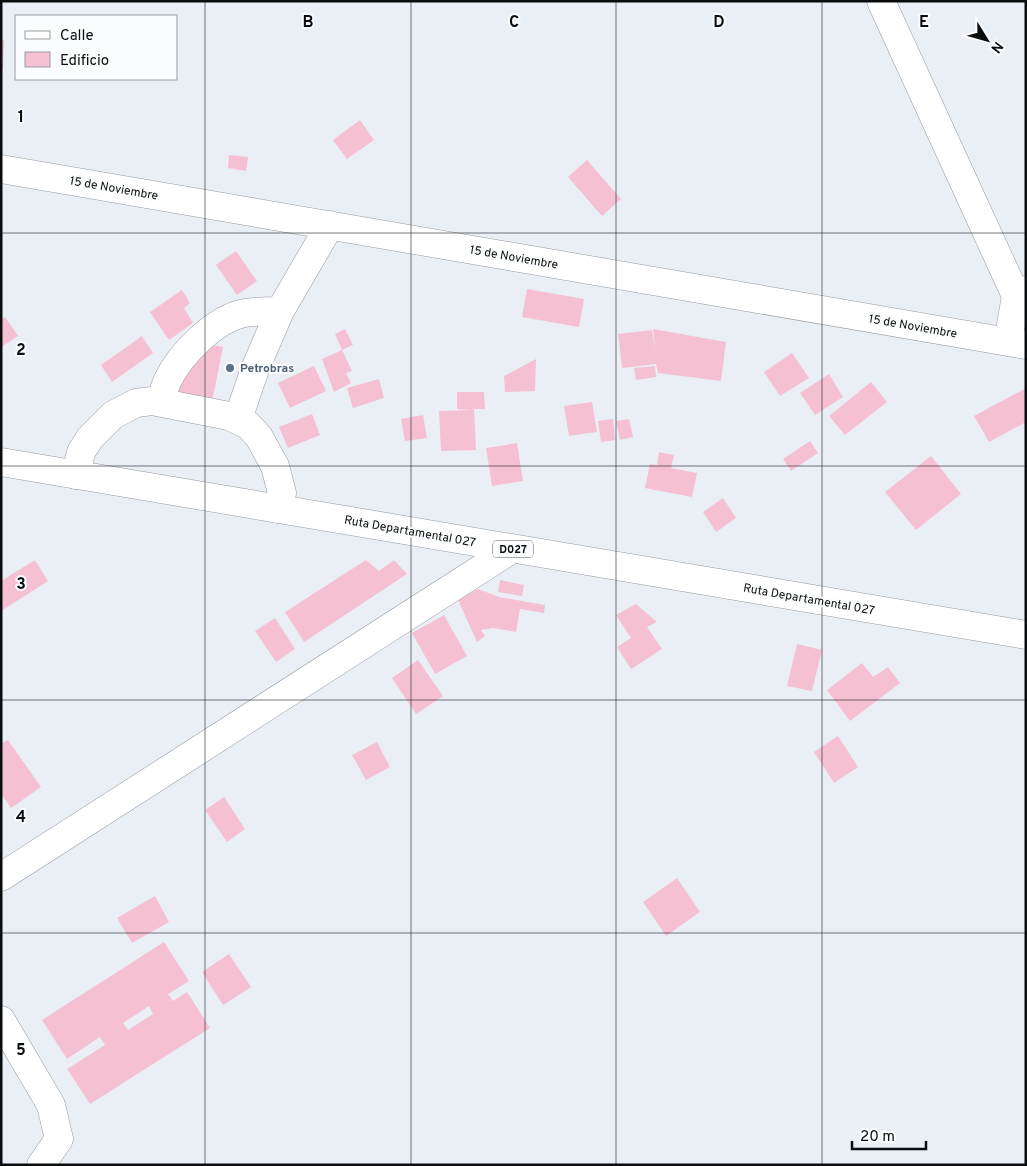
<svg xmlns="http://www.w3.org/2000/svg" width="1027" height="1166" font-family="Overpass,sans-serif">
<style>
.building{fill:#f5c1d2;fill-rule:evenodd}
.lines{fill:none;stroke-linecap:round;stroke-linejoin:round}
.minor-casing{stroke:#94999f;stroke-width:29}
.major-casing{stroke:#94999f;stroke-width:29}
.minor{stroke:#fff;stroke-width:28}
.major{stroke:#fff;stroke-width:28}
.grid{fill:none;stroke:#0a0c0e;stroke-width:1;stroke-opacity:0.55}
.service-dot{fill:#5c6f8a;stroke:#fafcff;stroke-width:2}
.labels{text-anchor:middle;stroke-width:4;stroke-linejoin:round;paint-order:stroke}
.shield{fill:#fafcff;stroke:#525456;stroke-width:1}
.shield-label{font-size:11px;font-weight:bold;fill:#0a0c0e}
.street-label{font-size:12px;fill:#0a0c0e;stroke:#fafcff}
.service-label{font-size:12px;font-weight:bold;fill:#4e5e75;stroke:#fafcff;text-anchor:start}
.grid-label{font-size:16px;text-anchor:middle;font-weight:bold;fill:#0a0c0e;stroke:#fafcff;stroke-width:4;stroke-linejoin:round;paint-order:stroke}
</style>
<rect width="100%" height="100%" fill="#eaeff5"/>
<path class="building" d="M 1,40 L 4,40 L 3,70 L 1,70 Z
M 360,120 L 374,140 L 347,159 L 333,140 Z
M 229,155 L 248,157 L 246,171 L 228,168 Z
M 587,160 L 621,199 L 602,216 L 568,177 Z
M 236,251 L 257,281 L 237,295 L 216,265 Z
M 527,289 L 584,299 L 579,327 L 522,317 Z
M 182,290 L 190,303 L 184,308 L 193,323 L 169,340 L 150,312 Z
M 5,317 L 18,336 L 1,347 L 1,319 Z
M 345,329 L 353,345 L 342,350 L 335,334 Z
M 653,329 L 726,342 L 721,381 L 658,373 L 656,364 L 622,368 L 618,334 L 652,330 L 655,349 Z
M 142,336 L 153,353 L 112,382 L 101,365 Z
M 184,340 L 223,347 L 212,402 L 174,395 Z
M 342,350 L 352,371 L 346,373 L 351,383 L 334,392 L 322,359 Z
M 792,353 L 809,378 L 780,396 L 764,372 Z
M 536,359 L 535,391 L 505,392 L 504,376 Z
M 314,366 L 326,391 L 290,408 L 278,383 Z
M 655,366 L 656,377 L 636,380 L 634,368 Z
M 829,374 L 843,397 L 815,415 L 800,393 Z
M 379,379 L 384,398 L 353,408 L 347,388 Z
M 871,382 L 887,402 L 845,435 L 829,416 Z
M 1026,388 L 1026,422 L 989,442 L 974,416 Z
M 457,392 L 484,392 L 485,409 L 474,409 L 476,450 L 441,451 L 439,411 L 471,410 L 457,409 Z
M 592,402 L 597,432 L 569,436 L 564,406 Z
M 312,414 L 320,435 L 288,448 L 279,427 Z
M 423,415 L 427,438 L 405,441 L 401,419 Z
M 613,419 L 615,440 L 601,442 L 598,421 Z
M 629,419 L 633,437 L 620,440 L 616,421 Z
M 810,441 L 818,453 L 791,471 L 783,459 Z
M 517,443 L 523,481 L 492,486 L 486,448 Z
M 659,452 L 674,455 L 671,468 L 697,473 L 692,497 L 645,488 L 650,464 L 657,465 Z
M 931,456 L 961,494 L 916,530 L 885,492 Z
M 723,498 L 736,518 L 716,532 L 703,512 Z
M 35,560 L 48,581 L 1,611 L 1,581 Z
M 366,560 L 379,571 L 394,560 L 407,574 L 304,642 L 285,612 Z
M 500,580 L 524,585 L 522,596 L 498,592 Z
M 478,589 L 499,597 L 545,605 L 544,613 L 520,609 L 516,632 L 493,628 L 481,630 L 485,636 L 477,642 L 458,600 Z
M 636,604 L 657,622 L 647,627 L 662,649 L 631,669 L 617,647 L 631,638 L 616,615 Z
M 444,615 L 467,656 L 435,674 L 412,633 Z
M 275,618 L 295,649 L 276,662 L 255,631 Z
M 797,644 L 822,650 L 812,691 L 787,686 Z
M 418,660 L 443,696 L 416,714 L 392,678 Z
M 862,663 L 873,677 L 888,667 L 900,683 L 850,721 L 827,690 Z
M 838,736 L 858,767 L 834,783 L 814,752 Z
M 8,740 L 41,787 L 11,808 L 1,794 L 1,744 Z
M 377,742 L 390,767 L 366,780 L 352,755 Z
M 224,797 L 245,829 L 227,842 L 205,810 Z
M 677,878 L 700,912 L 666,936 L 643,902 Z
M 155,896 L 169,922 L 132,943 L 117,918 Z
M 164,942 L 189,981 L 168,994 L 173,1001 L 187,992 L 210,1028 L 90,1104 L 67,1069 L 105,1045 L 100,1037 L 67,1059 L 42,1020 ZM 149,1006 L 153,1014 L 128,1030 L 123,1023 Z
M 229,954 L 251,987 L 223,1005 L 202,972 Z"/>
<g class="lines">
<g class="minor-casing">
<path id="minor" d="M 881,1 L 1016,296
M 1,169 L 1026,345
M 1008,342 L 1016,296 L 1026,290
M 161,403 C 163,395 164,387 168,380 C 180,354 216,318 245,313 C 256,311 268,311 280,311
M 238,419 L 255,369 L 280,311 L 330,225
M 76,475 L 81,452 L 90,438 L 113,415 L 136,403 L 152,401 L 229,416 L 248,425 L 259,437 L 275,466 L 282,493 L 279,509
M 1,877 L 512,549
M 1,1020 L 51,1105 L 59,1139 L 41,1165"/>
</g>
<g class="major-casing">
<path id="major" d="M 1,462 L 1026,635"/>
</g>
<use href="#minor" class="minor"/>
<use href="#major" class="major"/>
</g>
<path class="grid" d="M 205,1 L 205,1165M 411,1 L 411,1165M 616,1 L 616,1165M 822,1 L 822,1165M 1,233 L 1026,233M 1,466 L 1026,466M 1,700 L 1026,700M 1,933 L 1026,933"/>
<circle class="service-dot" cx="230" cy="368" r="5"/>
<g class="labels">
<rect class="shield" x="493" y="540.5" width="40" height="17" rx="4"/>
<g class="shield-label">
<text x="513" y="553">D027</text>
</g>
<g class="street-label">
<text transform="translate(114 188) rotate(10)" y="4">15 de Noviembre</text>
<text transform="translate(514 257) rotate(10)" y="4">15 de Noviembre</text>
<text transform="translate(913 326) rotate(10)" y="4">15 de Noviembre</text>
<text transform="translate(410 531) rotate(10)" y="4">Ruta Departamental 027</text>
<text transform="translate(809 599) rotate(10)" y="4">Ruta Departamental 027</text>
</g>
<g class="service-label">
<text x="240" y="372">Petrobras</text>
</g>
</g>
<g class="grid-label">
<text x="308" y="27">B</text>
<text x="514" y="27">C</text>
<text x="719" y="27">D</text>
<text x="924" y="27">E</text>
<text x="21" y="122">1</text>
<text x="21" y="355">2</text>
<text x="21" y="589">3</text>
<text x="21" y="822">4</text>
<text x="21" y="1055">5</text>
</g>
<rect width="1027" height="1166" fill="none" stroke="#0a0c0e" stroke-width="5"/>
<rect x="15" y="15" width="162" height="65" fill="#fafcff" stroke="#9a9c9f"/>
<rect x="25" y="31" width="25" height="8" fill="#ffffff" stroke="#9a9c9f"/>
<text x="60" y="40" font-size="15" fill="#0a0c0e">Calle</text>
<rect x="25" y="52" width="25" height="15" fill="#f5c1d2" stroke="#9a9c9f"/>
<text x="60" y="65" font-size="15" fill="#0a0c0e">Edificio</text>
<g transform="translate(987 40) rotate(127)" stroke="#fafcff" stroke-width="4" paint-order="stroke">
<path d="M0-4L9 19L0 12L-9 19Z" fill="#0a0c0e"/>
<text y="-8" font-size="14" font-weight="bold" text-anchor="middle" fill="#0a0c0e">N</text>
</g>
<path d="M852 1141v8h74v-8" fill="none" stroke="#0a0c0e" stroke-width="2.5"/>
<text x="860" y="1141" font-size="15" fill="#0a0c0e" stroke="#fafcff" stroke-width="4" paint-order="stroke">20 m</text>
</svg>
